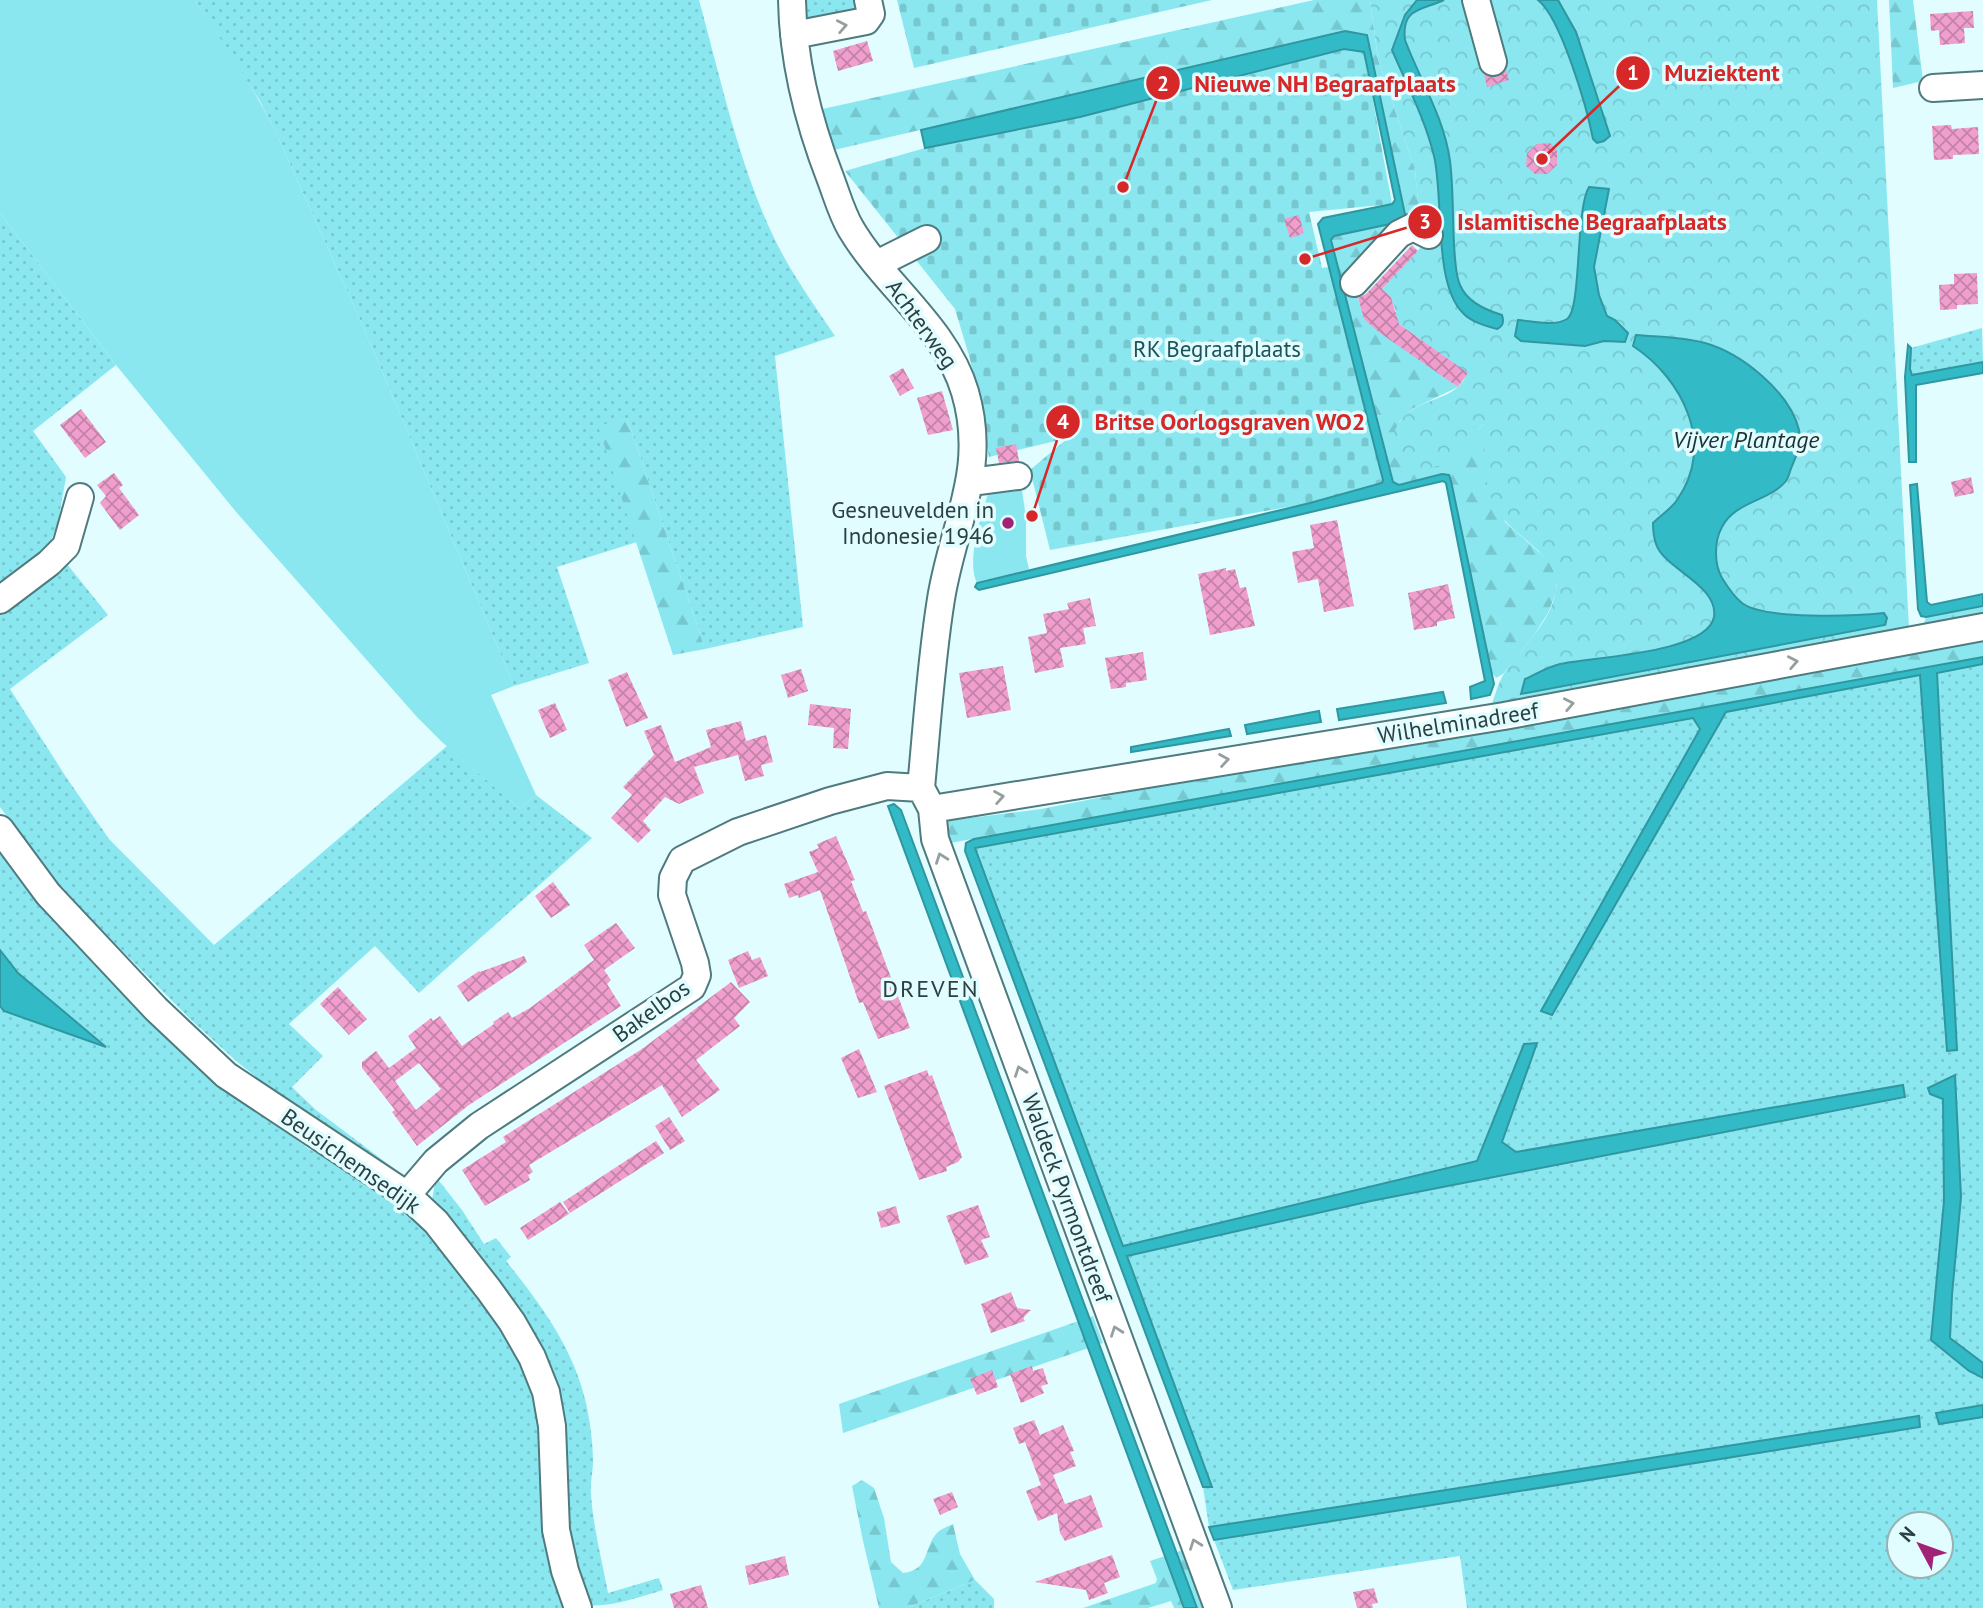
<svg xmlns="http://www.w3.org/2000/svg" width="1983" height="1608" font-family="'PT Sans',sans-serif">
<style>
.grass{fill:url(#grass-dots);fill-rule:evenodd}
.forest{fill:url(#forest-firs)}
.cemetery{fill:url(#cemetery-stones)}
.park{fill:url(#park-crowns)}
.garden{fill:#8ae7f0}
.water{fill:#32bbc7;stroke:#30969f;stroke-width:2}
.building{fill:url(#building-cross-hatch);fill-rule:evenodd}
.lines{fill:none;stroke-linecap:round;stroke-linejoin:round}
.minor-casing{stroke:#4f7a7e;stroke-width:30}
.minor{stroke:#fff;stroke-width:26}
.oneway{stroke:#969fa0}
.poi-dot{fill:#a02377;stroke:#e1fdff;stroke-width:2.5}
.labels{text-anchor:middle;stroke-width:7;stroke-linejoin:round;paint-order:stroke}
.street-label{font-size:23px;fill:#2c3f41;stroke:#e1fdff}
.park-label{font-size:23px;fill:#1d5459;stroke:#e1fdff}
.poi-label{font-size:23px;fill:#2c3f41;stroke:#e1fdff;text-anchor:end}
.water-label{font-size:24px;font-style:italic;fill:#1c3235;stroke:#e1fdff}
.neighbourhood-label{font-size:24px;letter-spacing:2px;fill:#2c3f41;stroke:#e1fdff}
.leader{fill:none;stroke:#d62828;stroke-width:2.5}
.callout-dot{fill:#d62828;stroke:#e1fdff;stroke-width:2.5}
.mark-label{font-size:21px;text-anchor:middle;font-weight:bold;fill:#fff}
.callout-label{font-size:24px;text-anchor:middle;font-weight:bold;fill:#d62828;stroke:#e1fdff;stroke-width:7;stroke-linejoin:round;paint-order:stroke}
</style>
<defs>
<pattern id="grass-dots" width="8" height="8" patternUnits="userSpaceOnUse" patternTransform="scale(1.75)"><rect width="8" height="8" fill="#8ae7f0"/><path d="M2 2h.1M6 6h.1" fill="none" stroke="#77c7cf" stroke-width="1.8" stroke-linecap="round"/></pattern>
<pattern id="forest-firs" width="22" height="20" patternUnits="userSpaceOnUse" patternTransform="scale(1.75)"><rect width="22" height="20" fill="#8ae7f0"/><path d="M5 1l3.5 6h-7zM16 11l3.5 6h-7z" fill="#77c7cf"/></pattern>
<pattern id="cemetery-stones" width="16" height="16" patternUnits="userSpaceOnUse" patternTransform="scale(1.75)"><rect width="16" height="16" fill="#8ae7f0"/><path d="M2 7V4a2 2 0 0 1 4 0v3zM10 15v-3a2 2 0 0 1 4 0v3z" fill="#77c7cf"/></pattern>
<pattern id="park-crowns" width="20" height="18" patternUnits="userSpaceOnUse" patternTransform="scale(1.75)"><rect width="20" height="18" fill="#8ae7f0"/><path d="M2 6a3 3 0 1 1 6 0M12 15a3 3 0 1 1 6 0" fill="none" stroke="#77c7cf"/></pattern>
<pattern id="building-cross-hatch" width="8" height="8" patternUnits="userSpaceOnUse" patternTransform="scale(1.75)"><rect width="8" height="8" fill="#f09ecd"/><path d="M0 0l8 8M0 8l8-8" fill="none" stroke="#c382a8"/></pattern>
</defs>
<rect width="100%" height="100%" fill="#e1fdff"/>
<path class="grass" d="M 195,0 L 699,0 C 721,80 739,165 775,240 C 792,274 814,305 835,336 L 775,356 L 803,627 L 705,649 L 627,418 L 599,427 L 637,542 L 557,567 L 589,663 L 514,686 L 366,333 L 277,135 L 260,101 Z
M 799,0 L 857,0 L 859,10 L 807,25 Z
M 0,213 L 116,365 L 33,431 L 66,477 L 58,523 L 50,543 L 108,615 L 10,689 L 66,777 L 109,839 L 214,945 L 447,746 L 520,809 L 536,795 L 592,838 L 419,993 L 375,946 L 289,1024 L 323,1056 L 292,1087 L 316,1110 L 400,1173 L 397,1174 L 305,1117 L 235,1060 L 190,1019 L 57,885 L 0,807 Z
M 1982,328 L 1983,362 L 1912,376 L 1910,369 L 1911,348 Z
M 1983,664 L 1983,1363 L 1950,1339 L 1952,1295 L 1961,1197 L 1955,1075 L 1928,1088 L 1930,1094 L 1943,1099 L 1944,1201 L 1931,1340 L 1969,1371 L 1983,1378 L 1983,1405 L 1937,1412 L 1940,1424 L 1983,1417 L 1983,1608 L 1467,1608 L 1460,1556 L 1233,1590 L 1214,1540 L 1919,1427 L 1919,1417 L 1209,1527 L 1203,1487 L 1212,1486 L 1126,1256 L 1371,1201 L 1905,1098 L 1903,1085 L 1516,1152 L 1502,1142 L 1537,1044 L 1525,1044 L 1477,1161 L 1123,1247 L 975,848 L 1693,718 L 1700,729 L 1541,1011 L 1552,1015 L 1726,712 L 1921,675 L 1948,1051 L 1957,1049 L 1937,672 ZM 1899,1524 L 1941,1524 L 1941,1566 L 1899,1566 Z
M 0,844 L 204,1070 L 309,1149 L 352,1169 L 417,1217 L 507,1334 L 541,1403 L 567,1608 L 0,1608 Z
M 436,1177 L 462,1210 L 484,1244 L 496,1238 L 511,1257 L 506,1261 C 540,1303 574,1349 586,1403 C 590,1421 593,1443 593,1462 C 593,1472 590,1483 591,1494 C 593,1527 602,1560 608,1593 L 659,1578 L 663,1590 C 640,1597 609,1608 586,1605 L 572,1564 L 551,1383 L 435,1209 L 432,1200 Z
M 975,1580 L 994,1599 L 994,1608 L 906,1608 Z"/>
<path class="forest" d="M 1314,0 L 1370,0 L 1378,59 L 1415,170 L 1421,231 L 1356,292 L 1364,319 L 1458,387 L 1412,409 L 1399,422 L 1437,466 L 1451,459 L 1485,423 L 1484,438 L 1505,522 L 1548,560 L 1557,577 L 1556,593 L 1548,613 L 1534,635 L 1503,674 L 1496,678 L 1491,671 L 1451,481 L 1449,475 L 1442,474 L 1399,485 L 1393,482 L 1331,239 L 1334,236 L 1404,221 L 1367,35 L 1345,31 L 834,150 L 829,144 L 818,110 Z
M 1889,0 L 1913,0 L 1923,81 L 1893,88 Z
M 627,418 L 705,649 L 673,655 L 598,426 Z
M 1983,607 L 1983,623 L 1920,636 L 1926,617 Z
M 1983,640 L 1983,657 L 950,843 L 946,821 L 1041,809 L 1195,779 Z
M 1093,1316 L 1103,1343 L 843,1433 L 839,1404 Z
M 862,1480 L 874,1488 L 884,1518 L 891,1562 L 903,1573 C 931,1570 923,1546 938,1532 C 941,1529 949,1526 953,1524 L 960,1554 L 975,1580 L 906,1608 L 879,1608 L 863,1541 L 852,1486 Z
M 1183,1550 L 1204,1608 L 1174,1608 L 1171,1601 L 1148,1608 L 1083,1608 L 1156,1583 L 1157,1579 L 1150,1561 Z"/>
<path class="cemetery" d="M 897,0 L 1212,0 L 914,68 Z
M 1344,49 L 1364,52 L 1392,204 L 1309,212 L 1322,268 L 1329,267 L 1383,480 L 1382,483 L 1310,503 L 1050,550 L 1030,470 L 1068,438 L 989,457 L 970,359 L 955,309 L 845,171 L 925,148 L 1080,117 Z"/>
<path class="park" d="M 1370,0 L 1877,0 L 1909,629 L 1489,712 C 1494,700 1497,684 1505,672 C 1522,646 1550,624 1556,591 C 1562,555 1514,539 1496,509 C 1483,485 1483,451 1484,424 C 1473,435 1464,451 1450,460 C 1420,480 1372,465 1399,423 C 1414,400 1441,402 1458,387 C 1462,384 1465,377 1467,373 L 1391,318 L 1396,312 L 1391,297 L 1382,289 L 1422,246 L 1415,170 L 1378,59 Z"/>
<path class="garden" d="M 0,0 L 195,0 C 224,44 254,87 277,135 L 366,333 L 514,686 L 491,695 L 536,795 L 520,809 L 442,742 L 417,717 L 237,513 L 116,365 L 0,213 Z
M 1021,483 L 1026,518 L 1026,556 L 1029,569 L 977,583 C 966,562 981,514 989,491 Z"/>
<path class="water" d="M 1417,0 L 1444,0 C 1423,10 1401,7 1405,40 C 1420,80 1444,117 1450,161 C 1454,193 1452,226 1455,258 C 1456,267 1456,276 1460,285 C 1467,302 1485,310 1502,315 C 1504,321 1504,326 1497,329 C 1486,326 1471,322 1463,313 C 1433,284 1444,197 1434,156 C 1425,119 1407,85 1392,50 L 1405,15 Z
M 1538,0 L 1558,0 L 1576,32 L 1610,136 L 1604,141 L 1597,143 L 1593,139 C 1587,108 1561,18 1538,0 Z
M 1345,31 L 1367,35 L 1406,219 L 1404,221 L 1334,236 L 1331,240 L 1393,482 L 1399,485 L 1442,474 L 1449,475 L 1451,481 L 1494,684 L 1490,695 L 1471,699 L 1470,687 L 1485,681 L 1446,483 L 1443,481 L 979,590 L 975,587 L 977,583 L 1310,503 L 1382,483 L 1383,480 L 1318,224 L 1323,218 L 1392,204 L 1395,200 L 1364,52 L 1344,49 L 1080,117 L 925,148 L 921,130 Z
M 1589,187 L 1609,189 L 1594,267 L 1599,295 L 1607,316 L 1615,320 L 1628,333 L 1625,342 L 1604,341 L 1585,346 L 1521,341 L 1515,336 L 1518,320 C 1532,321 1554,327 1567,319 C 1582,309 1575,210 1589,187 Z
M 1636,335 C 1658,337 1683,337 1705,343 C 1741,353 1790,392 1799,430 C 1802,442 1797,455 1792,466 C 1790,470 1789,477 1786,481 C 1770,501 1735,501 1722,527 C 1714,541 1714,564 1722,578 C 1727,586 1734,597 1742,603 C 1764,620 1855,616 1884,613 L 1887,618 L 1885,625 L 1521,694 L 1525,679 C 1536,674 1548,667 1560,664 C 1589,657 1707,654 1714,617 C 1719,585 1664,569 1656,544 C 1654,538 1653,529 1653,523 C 1661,515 1671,509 1677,500 C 1716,445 1683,379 1633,346 Z
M 1908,345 L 1911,348 L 1910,369 L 1912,375 L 1983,362 L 1983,373 L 1916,385 L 1916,462 L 1909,462 L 1905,377 Z
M 1917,484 L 1927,602 L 1931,605 L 1983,594 L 1983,606 L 1926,617 L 1921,616 L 1918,609 L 1910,485 Z
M 1983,657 L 1983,664 L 1937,673 L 1957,1050 L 1947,1051 L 1920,675 L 1726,712 L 1552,1015 L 1541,1011 L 1700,729 L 1693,718 L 975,848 L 1123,1246 L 1477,1161 L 1524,1044 L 1537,1043 L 1502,1142 L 1516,1152 L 1903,1085 L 1905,1097 L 1371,1201 L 1127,1256 L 1212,1487 L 1203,1487 L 965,851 L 966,843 L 974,839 Z
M 1443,692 L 1446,703 L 1339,720 L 1337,709 Z
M 1319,711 L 1321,722 L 1247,734 L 1245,725 Z
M 1229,729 L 1231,736 L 1131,752 L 1131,747 Z
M 894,804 L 901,810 L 1197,1608 L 1184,1608 L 888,806 Z
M 0,950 L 18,973 L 106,1047 L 4,1011 L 0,1006 Z
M 1955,1075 L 1961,1197 L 1952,1295 L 1950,1338 L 1983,1363 L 1983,1378 L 1969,1371 L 1931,1340 L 1944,1201 L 1943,1099 L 1930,1094 L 1928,1088 Z
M 1983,1405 L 1983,1417 L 1939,1424 L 1936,1413 Z
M 1919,1416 L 1920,1427 L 1214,1540 L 1209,1527 Z"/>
<path class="building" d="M 1973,11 L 1974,28 L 1964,28 L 1965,43 L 1940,45 L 1939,30 L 1931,31 L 1930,14 Z
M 867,41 L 873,61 L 838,71 L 833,51 Z
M 1506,70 L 1509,80 L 1487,87 L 1484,74 L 1496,77 Z
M 1951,125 L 1952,129 L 1978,127 L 1979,154 L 1953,155 L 1953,159 L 1934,160 L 1932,126 Z
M 1550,143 L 1557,151 L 1557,165 L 1547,174 L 1535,174 L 1526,166 L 1527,153 L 1537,144 Z
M 1299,215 L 1304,233 L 1290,238 L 1284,219 Z
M 1412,245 L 1418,251 L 1382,289 L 1391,297 L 1399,324 L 1468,373 L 1458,387 L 1380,333 L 1364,319 L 1358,298 L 1366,294 Z
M 1977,273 L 1978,304 L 1957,305 L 1957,309 L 1940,310 L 1939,285 L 1954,284 L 1954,274 Z
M 903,368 L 914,388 L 900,396 L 889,376 Z
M 942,391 L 953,430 L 928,435 L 917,398 Z
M 81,409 L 106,442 L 85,458 L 60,425 Z
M 1016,444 L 1019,461 L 999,463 L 996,448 Z
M 114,473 L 123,485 L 119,488 L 139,515 L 120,530 L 100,503 L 106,496 L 97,485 Z
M 1971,477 L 1974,493 L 1955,497 L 1951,482 Z
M 1337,520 L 1354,606 L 1324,612 L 1318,579 L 1298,583 L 1292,552 L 1314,548 L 1310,525 Z
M 1226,568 L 1226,571 L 1235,569 L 1240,588 L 1246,587 L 1255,626 L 1210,635 L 1198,574 Z
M 1448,584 L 1455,618 L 1437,622 L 1437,626 L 1414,630 L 1408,593 Z
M 1090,598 L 1096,626 L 1083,628 L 1086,644 L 1060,648 L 1064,667 L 1035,673 L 1028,637 L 1047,633 L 1043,614 L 1069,609 L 1067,603 Z
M 1143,652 L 1147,680 L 1126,683 L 1126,687 L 1111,689 L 1105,658 Z
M 1003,666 L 1011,710 L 967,718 L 959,673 Z
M 801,669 L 808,691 L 788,698 L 781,675 Z
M 627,672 L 648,718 L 626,727 L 608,680 Z
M 555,703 L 567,730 L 550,738 L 538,710 Z
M 810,704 L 851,709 L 848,749 L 833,748 L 834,728 L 808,725 Z
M 741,721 L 746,741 L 766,735 L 773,762 L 761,765 L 764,776 L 745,781 L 738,755 L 694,767 L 704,793 L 679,804 L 665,797 L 643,821 L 651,830 L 638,843 L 611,818 L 632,795 L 623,787 L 654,755 L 644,731 L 661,725 L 675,762 L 711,747 L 706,730 Z
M 836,836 L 855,880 L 851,881 L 863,912 L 866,911 L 910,1028 L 878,1039 L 863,1002 L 859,1003 L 820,890 L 799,898 L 798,895 L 789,898 L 784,884 L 818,872 L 809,852 L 819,848 L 817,844 Z
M 553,882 L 570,905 L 551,918 L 535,896 Z
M 616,923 L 635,948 L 604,970 L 611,980 L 607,984 L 621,1006 L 469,1105 L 417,1146 L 392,1112 L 395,1110 L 362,1068 L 362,1062 L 376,1051 L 389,1068 L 416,1048 L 408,1036 L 431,1018 L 433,1021 L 440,1016 L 462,1046 L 494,1024 L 493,1022 L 508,1012 L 512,1018 L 530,1008 L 594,960 L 584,945 ZM 419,1063 L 441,1089 L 416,1110 L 395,1081 Z
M 748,951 L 752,960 L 760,957 L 768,976 L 739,988 L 728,960 Z
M 524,956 L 527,962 L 468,1002 L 457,986 L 479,971 L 480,972 Z
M 731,982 L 750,1002 L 734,1018 L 740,1026 L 696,1060 L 720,1090 L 682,1117 L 662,1085 L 529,1165 L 533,1172 L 528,1175 L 530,1180 L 485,1206 L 462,1170 L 506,1142 L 503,1137 L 642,1049 Z
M 338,987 L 367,1019 L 349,1035 L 320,1004 Z
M 859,1049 L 877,1092 L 858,1098 L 841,1058 Z
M 927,1070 L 929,1076 L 932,1075 L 962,1157 L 958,1162 L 946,1167 L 947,1171 L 919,1180 L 884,1086 Z
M 669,1117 L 685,1141 L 670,1150 L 655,1126 Z
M 656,1141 L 664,1153 L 570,1213 L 563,1202 Z
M 560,1202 L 569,1214 L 528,1240 L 520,1228 Z
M 978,1205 L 990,1237 L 981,1240 L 989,1257 L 965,1265 L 946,1216 Z
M 896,1206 L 900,1223 L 881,1228 L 877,1212 Z
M 1011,1292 L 1017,1308 L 1031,1310 L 1023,1318 L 1025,1321 L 991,1333 L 981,1304 Z
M 1032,1366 L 1033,1371 L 1043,1368 L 1048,1384 L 1041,1386 L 1044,1393 L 1021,1403 L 1010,1374 Z
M 992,1370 L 998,1387 L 977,1395 L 970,1379 Z
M 1034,1420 L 1040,1435 L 1063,1425 L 1074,1451 L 1070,1452 L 1076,1466 L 1053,1475 L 1065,1504 L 1091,1495 L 1103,1527 L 1065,1541 L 1060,1533 L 1057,1513 L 1038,1521 L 1026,1491 L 1041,1485 L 1025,1442 L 1019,1444 L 1013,1428 Z
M 952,1492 L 958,1507 L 940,1515 L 933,1499 Z
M 1112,1555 L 1120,1577 L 1104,1583 L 1108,1593 L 1089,1600 L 1086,1590 L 1035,1582 Z
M 785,1556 L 789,1575 L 749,1585 L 745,1566 Z
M 701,1585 L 708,1608 L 674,1608 L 670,1594 Z
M 1374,1588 L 1378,1603 L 1372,1604 L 1373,1608 L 1357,1608 L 1353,1592 Z"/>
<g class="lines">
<g class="minor-casing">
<path id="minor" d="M 792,0 C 793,63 808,121 831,180 C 837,196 842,214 851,229 C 884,285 946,327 965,392 C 988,470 953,524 941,599 C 931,661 927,725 921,788 L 932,809 L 935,839 L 1218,1608
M 1476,0 L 1493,62
M 794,35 L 866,21 L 871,14 L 868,0
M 1933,88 L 1983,85
M 877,264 L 927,239
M 1354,283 L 1399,234 L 1413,227 L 1429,235
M 971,482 L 1018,476
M 0,600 L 49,563 L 66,546 L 80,497
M 932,809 L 1504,716 L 1983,627
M 0,829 L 48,894 L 156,1009 L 226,1075 L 407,1195 L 436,1222 L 489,1290 L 512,1322 L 532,1357 L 546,1392 L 552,1426 L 556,1530 L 565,1571 L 578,1608
M 407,1195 L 436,1161 L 479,1126 L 692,987 L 697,975 L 695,963 L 672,895 L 673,878 L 682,860 L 738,832 L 830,801 L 887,786 L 921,788"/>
</g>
<use href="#minor" class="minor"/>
</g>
<defs><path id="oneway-chevron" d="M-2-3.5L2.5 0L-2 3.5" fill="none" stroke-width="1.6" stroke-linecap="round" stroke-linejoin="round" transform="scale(1.75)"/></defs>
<g class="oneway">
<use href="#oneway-chevron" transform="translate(842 26) rotate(-11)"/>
<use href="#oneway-chevron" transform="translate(1793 662) rotate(-11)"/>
<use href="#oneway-chevron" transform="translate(1569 704) rotate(-11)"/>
<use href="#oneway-chevron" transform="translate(1224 760) rotate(-9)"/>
<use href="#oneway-chevron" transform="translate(999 797) rotate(-10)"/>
<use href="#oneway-chevron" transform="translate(941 858) rotate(-110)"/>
<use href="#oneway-chevron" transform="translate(1020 1071) rotate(-110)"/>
<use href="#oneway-chevron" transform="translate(1116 1331) rotate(-110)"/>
<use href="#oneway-chevron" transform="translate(1195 1544) rotate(-110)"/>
</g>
<circle class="poi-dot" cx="1008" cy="523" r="7"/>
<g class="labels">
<g class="street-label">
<text transform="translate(922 324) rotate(54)" y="8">Achterweg</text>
<text transform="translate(1458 723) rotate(-9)" y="8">Wilhelminadreef</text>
<text transform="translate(651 1011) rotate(-36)" y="8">Bakelbos</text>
<text transform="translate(351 1161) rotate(35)" y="8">Beusichemsedijk</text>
<text transform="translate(1067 1198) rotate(70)" y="8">Waldeck Pyrmontdreef</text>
</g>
<g class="park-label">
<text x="1217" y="357">RK Begraafplaats</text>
</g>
<g class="poi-label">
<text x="994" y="518">Gesneuvelden in<tspan x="994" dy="26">Indonesie 1946</tspan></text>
</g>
<g class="water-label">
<text x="1746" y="448">Vijver Plantage</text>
</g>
<g class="neighbourhood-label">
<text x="931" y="997">DREVEN</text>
</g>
</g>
<path class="leader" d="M1542 159L1633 73M1123 187L1163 83M1305 259L1425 222M1032 516L1063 422"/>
<g class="callout-dot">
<circle cx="1542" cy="159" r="7"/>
<circle cx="1123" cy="187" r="7"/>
<circle cx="1305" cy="259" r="7"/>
<circle cx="1032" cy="516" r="7"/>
<circle cx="1633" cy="73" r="18"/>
<circle cx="1163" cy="83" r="18"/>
<circle cx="1425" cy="222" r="18"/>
<circle cx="1063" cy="422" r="18"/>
</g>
<g class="mark-label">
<text x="1633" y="80">1</text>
<text x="1163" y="91">2</text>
<text x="1425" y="229">3</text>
<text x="1063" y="429">4</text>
</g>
<g class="callout-label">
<text x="1722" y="81">Muziektent</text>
<text x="1325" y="92">Nieuwe NH Begraafplaats</text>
<text x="1592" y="230">Islamitische Begraafplaats</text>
<text x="1230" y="430">Britse Oorlogsgraven WO2</text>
</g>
<g transform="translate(1920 1545) rotate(311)"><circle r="33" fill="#e1fdff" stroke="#99b1b3" stroke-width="2"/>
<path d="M0-5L12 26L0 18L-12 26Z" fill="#a02377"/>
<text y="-10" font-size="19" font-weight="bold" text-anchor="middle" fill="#2c3f41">N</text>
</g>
</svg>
